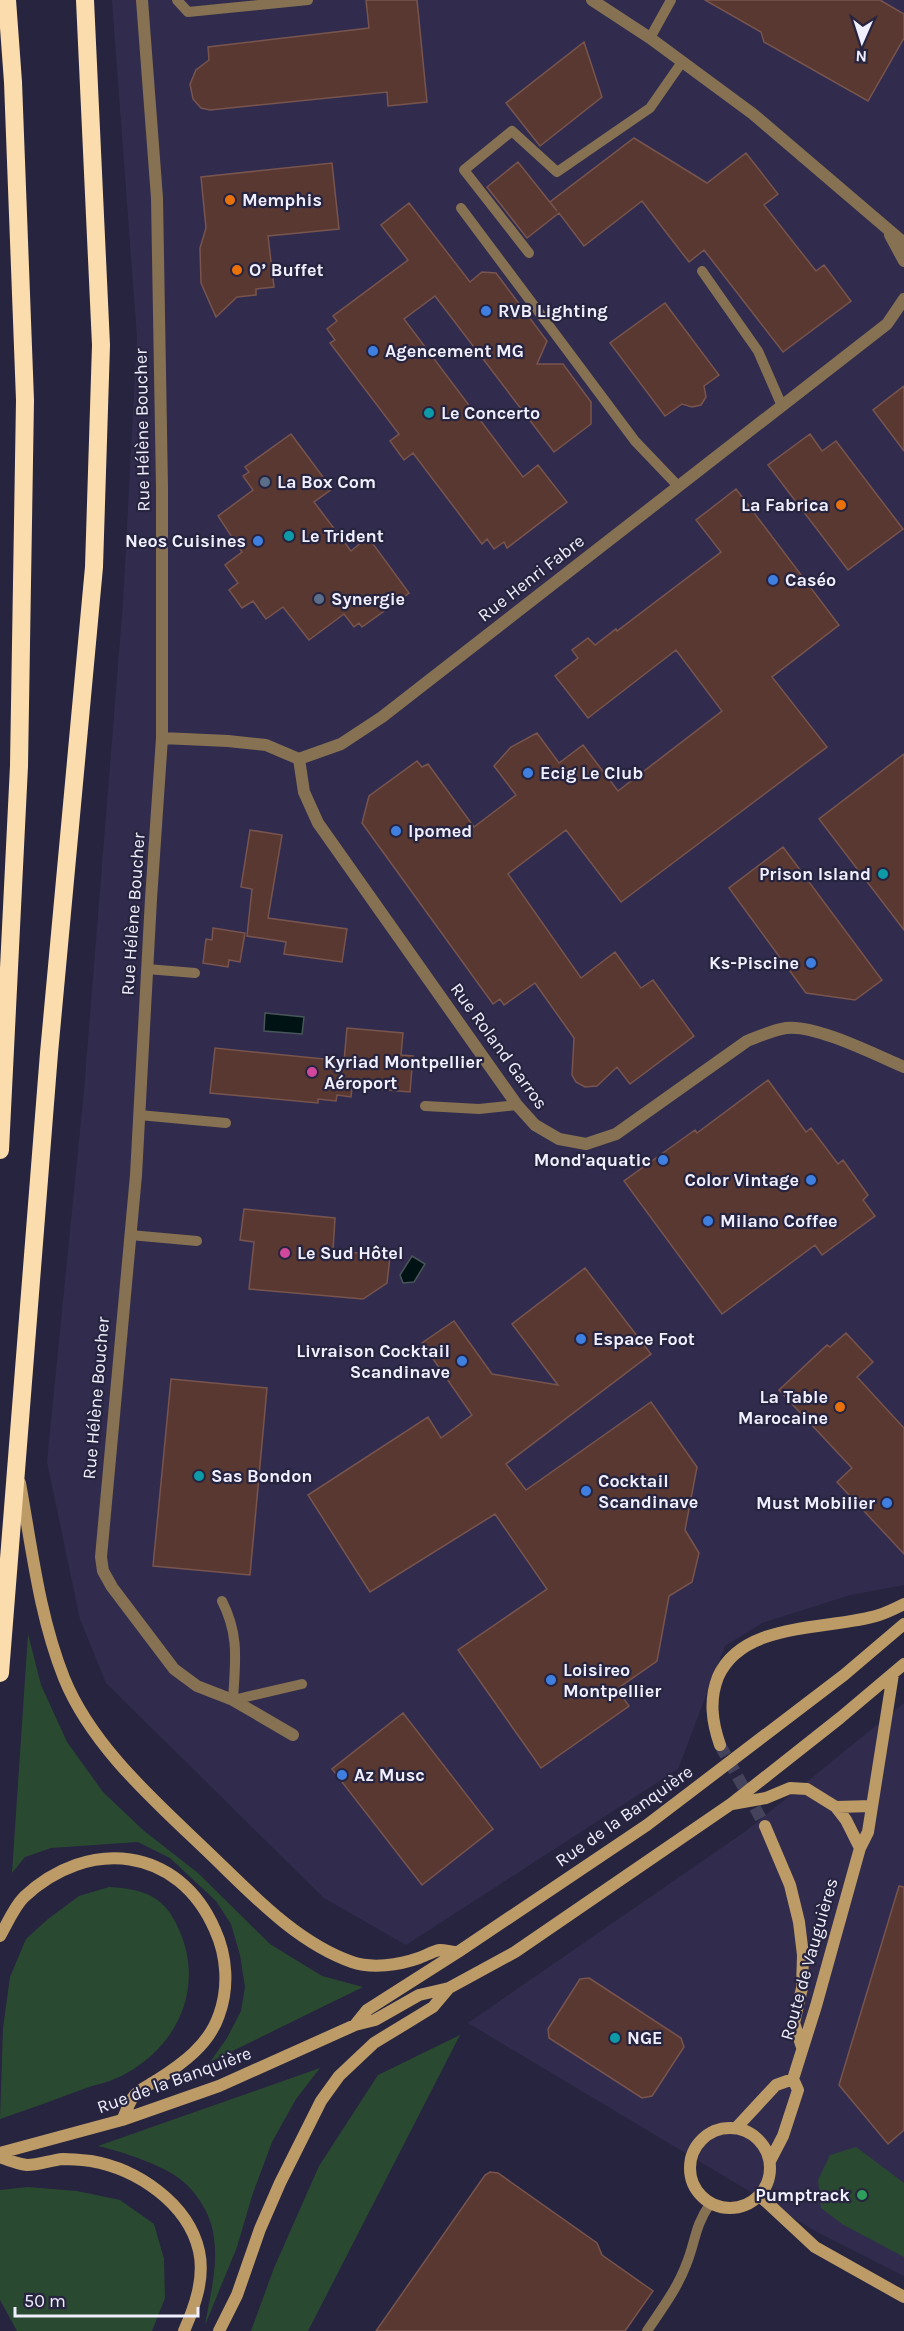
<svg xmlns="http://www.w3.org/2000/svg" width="904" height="2331" font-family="Karla,sans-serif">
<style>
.built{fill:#312c4d}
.green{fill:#2a4931}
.water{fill:#001314;stroke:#48555a;stroke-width:1.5}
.building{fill:#593832;stroke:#78544e;stroke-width:1.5}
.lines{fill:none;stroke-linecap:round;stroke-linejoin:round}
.secondary-tunnel{stroke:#45425c;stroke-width:12;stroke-dasharray:12 6;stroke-linecap:butt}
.lane{stroke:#867252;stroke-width:10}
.street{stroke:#867252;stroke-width:12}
.secondary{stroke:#bc9b67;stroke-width:12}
.highway{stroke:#fbddad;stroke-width:18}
.food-dot{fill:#e8710a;stroke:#27243f;stroke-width:2}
.shop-dot{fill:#3f7fe0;stroke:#27243f;stroke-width:2}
.culture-dot{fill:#0f9aa8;stroke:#27243f;stroke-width:2}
.service-dot{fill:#5c6f8a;stroke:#27243f;stroke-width:2}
.hotel-dot{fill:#d1479c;stroke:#27243f;stroke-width:2}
.leisure-dot{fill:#2e9e5b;stroke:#27243f;stroke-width:2}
.labels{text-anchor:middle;stroke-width:4.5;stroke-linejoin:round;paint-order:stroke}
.poi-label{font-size:18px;font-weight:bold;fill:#f0effe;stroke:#27243f;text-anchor:start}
.street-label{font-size:18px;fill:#f0effe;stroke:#27243f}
</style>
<rect width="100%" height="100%" fill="#27243f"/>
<path class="built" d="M 112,0 L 904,0 L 904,1585 L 850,1595 L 762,1623 L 725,1646 L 678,1769 L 406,1945 L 324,1898 L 106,1683 L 80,1619 L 47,1462 L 84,1091 L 123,603 L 137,337 Z
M 904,1703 L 904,2276 L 819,2233 L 468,2023 L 746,1831 Z"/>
<path class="green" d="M 28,1634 L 41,1685 L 67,1742 L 103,1792 L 143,1830 L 198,1873 L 270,1944 L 322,1976 L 363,1987 L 210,2062 L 227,2038 L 241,2011 L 245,1987 L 240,1955 L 231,1924 L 216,1901 L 170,1858 L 138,1842 L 51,1848 L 25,1857 L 12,1873 Z
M 109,1887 C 146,1889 166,1897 180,1932 C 204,1989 177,2046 125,2074 C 113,2081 99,2084 86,2088 C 57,2099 29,2109 0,2119 L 3,2028 L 10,1977 L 26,1939 L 48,1919 L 79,1896 Z
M 460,2035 L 308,2331 L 251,2331 L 274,2268 L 319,2166 L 378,2075 Z
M 320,2068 L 296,2099 L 272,2142 L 252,2196 L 237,2247 L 205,2325 C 210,2297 218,2266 214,2238 C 212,2216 197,2192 180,2179 C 163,2165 120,2151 98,2146 Z
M 856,2147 L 904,2183 L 904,2257 L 842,2224 L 821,2208 L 818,2180 L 830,2155 Z
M 28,2187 L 77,2191 L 120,2200 L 154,2224 L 164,2259 L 165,2298 L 152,2331 L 17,2331 L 0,2300 L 0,2190 Z"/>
<path class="water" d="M 265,1013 L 304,1017 L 302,1034 L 264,1031 Z
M 412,1256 L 425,1264 L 414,1282 L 403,1283 L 400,1275 Z"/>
<path class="building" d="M 366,0 L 417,0 L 427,102 L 388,106 L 387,92 L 210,110 L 201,108 L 193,99 L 190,84 L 196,70 L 209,60 L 208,47 L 369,28 Z
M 705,0 L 880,0 L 904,14 L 904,38 L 868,101 L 764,42 L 761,32 Z
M 584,42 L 602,97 L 540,146 L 506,103 Z
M 634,138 L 707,183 L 746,153 L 778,194 L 764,205 L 816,271 L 824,265 L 851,301 L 783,352 L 704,250 L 689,262 L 642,201 L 584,246 L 559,213 L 527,238 L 487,187 L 518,162 L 557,211 L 550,202 Z
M 332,163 L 339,229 L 268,236 L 274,287 L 256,289 L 256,295 L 237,297 L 216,317 L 201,283 L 200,248 L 206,228 L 201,177 Z
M 409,203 L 470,282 L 482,272 L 496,273 L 547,341 L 537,364 L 563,364 L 591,402 L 591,424 L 554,452 L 435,296 L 404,319 L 523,477 L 538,465 L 567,502 L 507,548 L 504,542 L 494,549 L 487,539 L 482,544 L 413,453 L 404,460 L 390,441 L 399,434 L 330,343 L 335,340 L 327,329 L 337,321 L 333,316 L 408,260 L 381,225 Z
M 665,303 L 719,375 L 704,386 L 706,397 L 701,405 L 692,407 L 682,404 L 665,416 L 610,343 Z
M 904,386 L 904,451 L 873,410 Z
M 291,434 L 332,489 L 314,502 L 351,551 L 368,537 L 409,593 L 362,627 L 359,623 L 354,627 L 344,614 L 309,640 L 283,607 L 266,619 L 253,601 L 242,608 L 229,590 L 238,583 L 225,565 L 242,552 L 218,516 L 253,490 L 243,476 L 249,472 L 245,467 Z
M 810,434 L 822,451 L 836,441 L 903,529 L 848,570 L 768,465 Z
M 736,489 L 839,625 L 772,677 L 827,747 L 621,902 L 566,830 L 508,874 L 581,978 L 615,952 L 641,988 L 653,980 L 694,1036 L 630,1084 L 617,1067 L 597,1086 L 585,1087 L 576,1082 L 572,1075 L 574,1038 L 535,983 L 504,1005 L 500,999 L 493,1004 L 362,823 L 369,796 L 417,761 L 422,767 L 428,764 L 474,827 L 516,795 L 494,766 L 511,747 L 537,733 L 559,763 L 583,745 L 618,791 L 722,711 L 676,650 L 588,718 L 555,676 L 578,658 L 572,650 L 588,638 L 595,645 L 616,629 L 617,631 L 721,552 L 696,520 Z
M 904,754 L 904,930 L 819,819 Z
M 250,830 L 282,835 L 268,918 L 347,929 L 342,962 L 284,954 L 286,942 L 247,936 L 252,889 L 241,887 Z
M 783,847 L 882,980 L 855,1000 L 806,993 L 729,888 Z
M 213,928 L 245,933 L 240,962 L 229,960 L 228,967 L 203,963 L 206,939 L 212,940 Z
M 347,1028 L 403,1033 L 401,1055 L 413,1056 L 410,1092 L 352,1087 L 351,1097 L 337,1095 L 336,1101 L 318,1099 L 318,1103 L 210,1093 L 215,1048 L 344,1061 Z
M 768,1080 L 806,1132 L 811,1128 L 838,1164 L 843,1160 L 868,1195 L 863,1200 L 875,1216 L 822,1255 L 815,1245 L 722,1314 L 624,1181 L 695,1130 L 697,1133 Z
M 244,1209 L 335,1218 L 333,1250 L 390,1257 L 387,1283 L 363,1299 L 249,1289 L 254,1242 L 240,1240 Z
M 585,1268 L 651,1354 L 506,1464 L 526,1490 L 651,1402 L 697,1467 L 685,1530 L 699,1553 L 692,1582 L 669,1596 L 657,1661 L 617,1689 L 629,1706 L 541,1768 L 458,1650 L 547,1589 L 495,1514 L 370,1592 L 308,1495 L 428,1417 L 441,1438 L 472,1415 L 422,1343 L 454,1321 L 492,1374 L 558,1385 L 512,1324 Z
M 846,1333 L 873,1362 L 857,1377 L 904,1428 L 904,1554 L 837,1482 L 852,1468 L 779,1390 L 827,1345 L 830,1347 Z
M 171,1379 L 267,1388 L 250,1575 L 153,1566 Z
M 403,1713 L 493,1829 L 422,1885 L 332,1769 Z
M 899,1886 L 904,1887 L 904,2130 L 888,2144 L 839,2085 Z
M 589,1978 L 681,2038 L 684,2047 L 652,2096 L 642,2098 L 549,2038 L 548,2029 L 580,1979 Z
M 490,2172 L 498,2173 L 597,2243 L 602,2255 L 653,2291 L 625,2331 L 376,2331 L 485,2175 Z"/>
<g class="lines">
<path class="secondary-tunnel" d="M 720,1745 L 765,1826"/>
<path class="lane" d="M 177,0 L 188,12 L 308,0
M 650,38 L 671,0
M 461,208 L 635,441 L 678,486
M 529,253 L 464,170 L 512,131 L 557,172 L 650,108 L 682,62
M 702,271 L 758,351 L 782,406
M 147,969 L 195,973
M 425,1106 L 479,1109 L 517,1105
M 139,1115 L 226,1123
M 130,1235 L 197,1241
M 222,1601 C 240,1636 235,1663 233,1700 L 302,1684
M 647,2331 C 661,2310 677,2289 686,2265 C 696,2241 694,2227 710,2204"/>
<path class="street" d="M 142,0 L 157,198 L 162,488 L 162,738 L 151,899 L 136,1175 L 101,1557 L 103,1571 L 112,1587 L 174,1669 L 197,1686 L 233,1700 L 293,1735
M 592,0 L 650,38 L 753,114 L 904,243
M 890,235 L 904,261
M 162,738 L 228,741 L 266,745 L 299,759 L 341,744 L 382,717 L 887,324 L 904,299
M 299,759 L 304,792 L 318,823 L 517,1105 L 535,1125 L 559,1139 L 586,1144 L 616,1134 L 747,1041 C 760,1036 773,1030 786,1028 C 815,1024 876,1055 904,1067"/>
<path class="secondary" d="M 20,1483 C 32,1549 39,1615 64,1678 C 92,1747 156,1802 208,1852 C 250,1892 295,1942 352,1962 C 372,1969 399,1965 419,1958 C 425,1956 433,1951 440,1950 C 446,1950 453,1952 458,1952
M 720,1745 C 712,1722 709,1700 718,1677 C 743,1620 829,1631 879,1615 C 888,1612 896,1608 904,1604
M 732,1804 L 766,1798 L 790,1788 L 807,1789 L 836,1807 L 846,1820 L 860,1848
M 836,1807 L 872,1806
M 765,1826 L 790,1885 L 799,1922 L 803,1955 L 802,1988 L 794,2023 L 802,2047
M 0,1936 C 7,1924 14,1907 24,1897 C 88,1837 179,1846 215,1930 C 227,1956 229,1988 219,2015 C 209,2045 182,2064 157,2080 C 150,2085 139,2089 134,2096 C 129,2102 126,2113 122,2120
M 355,2025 L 367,2010 L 458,1952 L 647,1825 L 844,1675 L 904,1624
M690 2168a40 40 0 1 1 80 0a40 40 0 1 1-80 0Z
M 736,2128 L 776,2085 L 793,2079
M 0,2153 L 122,2120 L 219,2086 L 355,2025 L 375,2020 L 419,1995 L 449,1988 L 515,1952 L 731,1804 L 840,1718 L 904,1664
M 0,2157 C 8,2160 18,2164 27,2165 C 39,2165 51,2160 63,2159 C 72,2159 82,2160 91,2161 C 137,2169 188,2203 199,2251 C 205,2278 195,2306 184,2331
M 770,2161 L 783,2136 L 798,2090 L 793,2079 L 816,2006 L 860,1848 L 868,1832 L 893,1674
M 760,2196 L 815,2247 L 904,2297
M 219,2331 L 237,2295 L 260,2229 L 280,2183 L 321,2101 L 339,2076 L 374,2043 L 433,2007 L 449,1988"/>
<path class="highway" d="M 0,1150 L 19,766 L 25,400 L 13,82 L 7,0
M 0,1673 L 49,1053 L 94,567 L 101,345 L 85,0"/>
</g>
<g class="food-dot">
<circle cx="230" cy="200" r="6"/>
<circle cx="237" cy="270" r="6"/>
<circle cx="841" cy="505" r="6"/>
<circle cx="840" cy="1407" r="6"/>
</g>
<g class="shop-dot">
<circle cx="486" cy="311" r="6"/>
<circle cx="373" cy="351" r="6"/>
<circle cx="258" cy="541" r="6"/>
<circle cx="773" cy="580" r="6"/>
<circle cx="528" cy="773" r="6"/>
<circle cx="396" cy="831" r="6"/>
<circle cx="811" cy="963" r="6"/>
<circle cx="663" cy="1160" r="6"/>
<circle cx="811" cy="1180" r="6"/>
<circle cx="708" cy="1221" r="6"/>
<circle cx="581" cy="1339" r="6"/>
<circle cx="462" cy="1361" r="6"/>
<circle cx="586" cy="1491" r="6"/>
<circle cx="887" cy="1503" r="6"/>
<circle cx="551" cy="1680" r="6"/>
<circle cx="342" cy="1775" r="6"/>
</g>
<g class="culture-dot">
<circle cx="429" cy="413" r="6"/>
<circle cx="289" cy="536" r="6"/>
<circle cx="883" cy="874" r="6"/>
<circle cx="199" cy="1476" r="6"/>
<circle cx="615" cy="2038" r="6"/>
</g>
<g class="service-dot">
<circle cx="265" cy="482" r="6"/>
<circle cx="319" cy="599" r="6"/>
</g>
<g class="hotel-dot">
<circle cx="312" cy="1072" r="6"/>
<circle cx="285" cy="1253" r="6"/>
</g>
<circle class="leisure-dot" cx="862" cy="2195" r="6"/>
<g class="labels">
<g class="poi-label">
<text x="242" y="206">Memphis</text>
<text x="249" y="276">O’ Buffet</text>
<text x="498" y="317">RVB Lighting</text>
<text x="385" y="357">Agencement MG</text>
<text x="441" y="419">Le Concerto</text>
<text x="277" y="488">La Box Com</text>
<text x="829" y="511" text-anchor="end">La Fabrica</text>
<text x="301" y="542">Le Trident</text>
<text x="246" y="547" text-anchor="end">Neos Cuisines</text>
<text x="785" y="586">Caséo</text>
<text x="331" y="605">Synergie</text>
<text x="540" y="779">Ecig Le Club</text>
<text x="408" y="837">Ipomed</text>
<text x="871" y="880" text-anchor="end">Prison Island</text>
<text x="799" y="969" text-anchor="end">Ks-Piscine</text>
<text x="324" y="1068">Kyriad Montpellier<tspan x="324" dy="21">Aéroport</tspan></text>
<text x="651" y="1166" text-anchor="end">Mond'aquatic</text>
<text x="799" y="1186" text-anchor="end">Color Vintage</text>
<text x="720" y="1227">Milano Coffee</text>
<text x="297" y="1259">Le Sud Hôtel</text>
<text x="593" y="1345">Espace Foot</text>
<text x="450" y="1357" text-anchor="end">Livraison Cocktail<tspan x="450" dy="21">Scandinave</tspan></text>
<text x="828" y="1403" text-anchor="end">La Table<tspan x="828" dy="21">Marocaine</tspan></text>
<text x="211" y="1482">Sas Bondon</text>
<text x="598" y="1487">Cocktail<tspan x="598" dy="21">Scandinave</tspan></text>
<text x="875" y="1509" text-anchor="end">Must Mobilier</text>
<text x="563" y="1676">Loisireo<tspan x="563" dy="21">Montpellier</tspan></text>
<text x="354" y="1781">Az Musc</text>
<text x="627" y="2044">NGE</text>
<text x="850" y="2201" text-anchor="end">Pumptrack</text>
</g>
<g class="street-label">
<text transform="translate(142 430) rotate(-91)" y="6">Rue Hélène Boucher</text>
<text transform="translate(531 578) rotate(-38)" y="6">Rue Henri Fabre</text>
<text transform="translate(133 914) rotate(-86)" y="6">Rue Hélène Boucher</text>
<text transform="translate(499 1046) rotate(54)" y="6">Rue Roland Garros</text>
<text transform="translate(96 1398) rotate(-85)" y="6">Rue Hélène Boucher</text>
<text transform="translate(624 1816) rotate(-35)" y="6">Rue de la Banquière</text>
<text transform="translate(809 1959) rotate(-74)" y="6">Route de Vauguières</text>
<text transform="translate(174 2080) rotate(-20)" y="6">Rue de la Banquière</text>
</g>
</g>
<g transform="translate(862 42) rotate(183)" stroke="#27243f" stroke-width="4.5" paint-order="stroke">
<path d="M0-4.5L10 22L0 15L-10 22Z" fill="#f0effe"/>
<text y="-9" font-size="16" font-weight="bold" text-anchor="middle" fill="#f0effe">N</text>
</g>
<path d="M15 2307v9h183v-9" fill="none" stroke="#f0effe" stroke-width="3"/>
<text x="24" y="2307" font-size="18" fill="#f0effe" stroke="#27243f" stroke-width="4.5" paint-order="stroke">50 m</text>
</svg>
